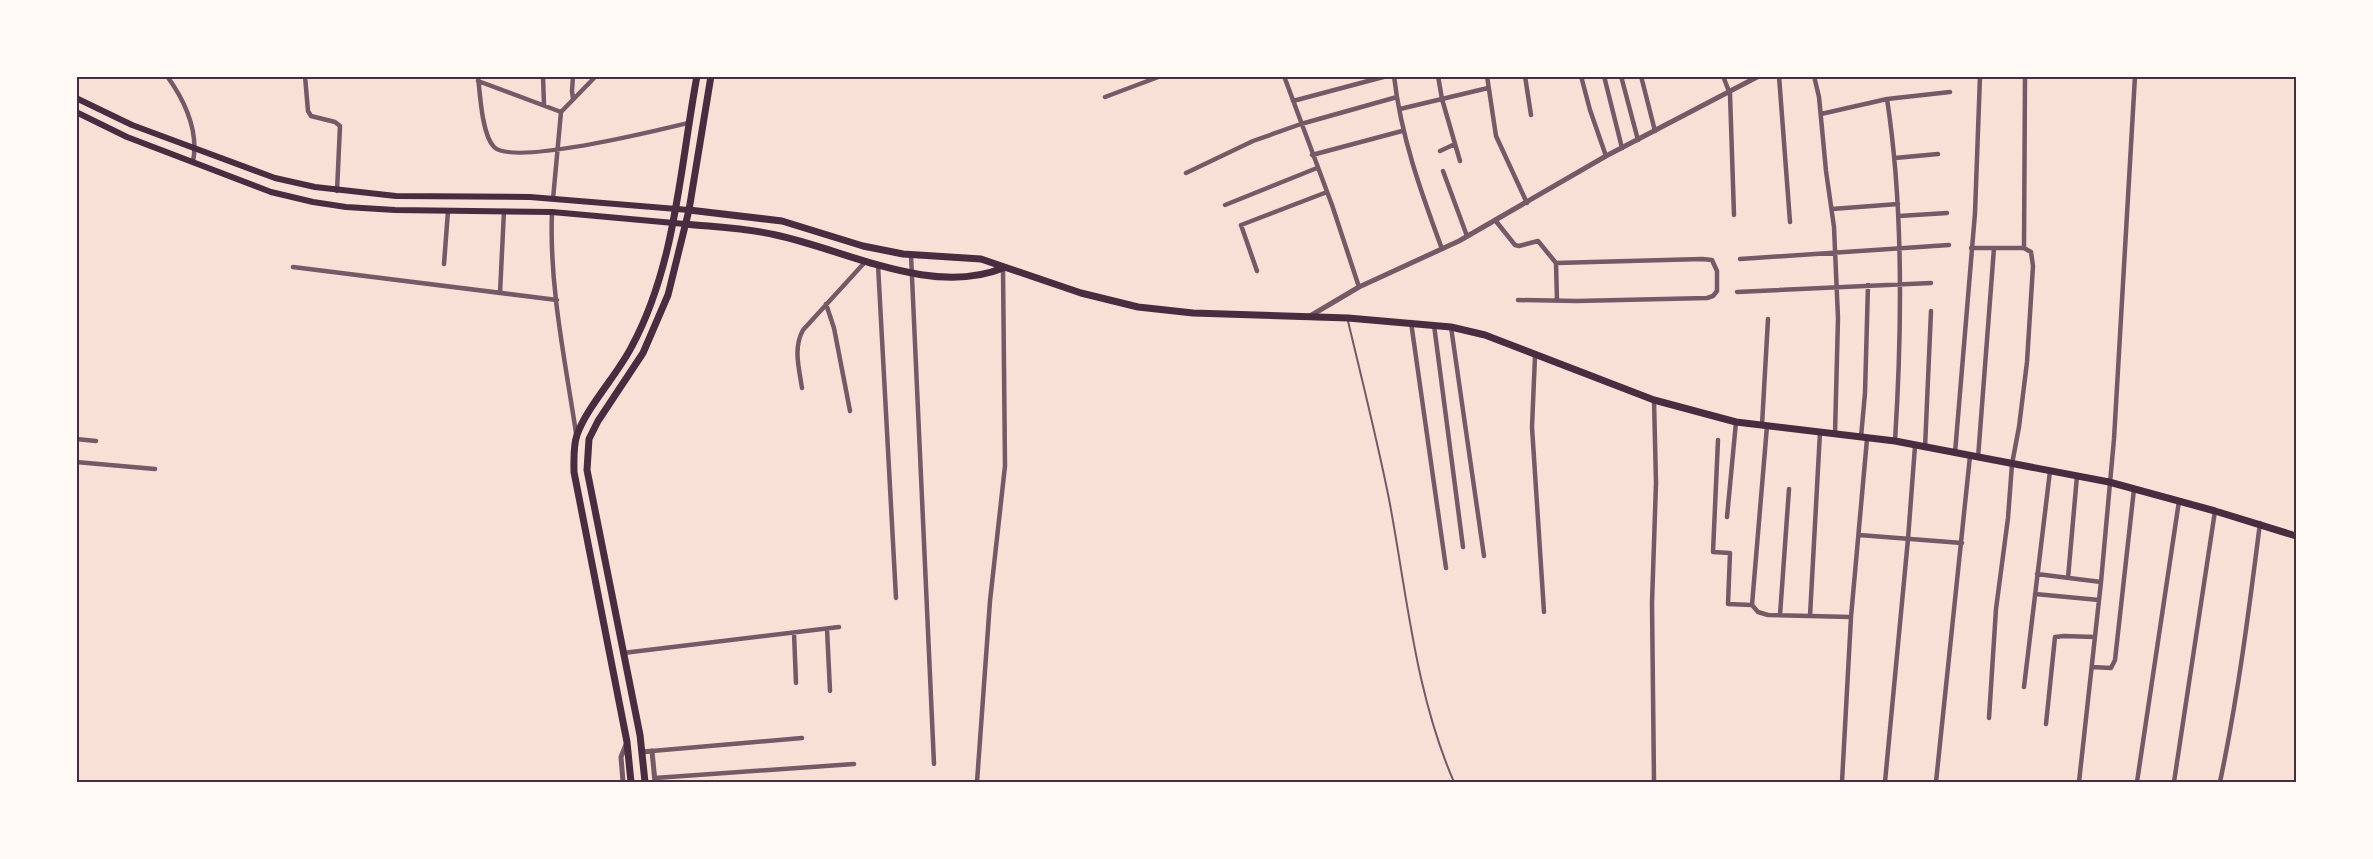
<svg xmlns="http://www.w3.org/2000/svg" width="2373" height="859" font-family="'Varela Round',sans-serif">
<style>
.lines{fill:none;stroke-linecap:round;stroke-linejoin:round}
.service{stroke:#755966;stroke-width:2}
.minor{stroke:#755966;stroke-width:4.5}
.tertiary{stroke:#755966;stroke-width:5}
.secondary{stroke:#4a2c40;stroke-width:6}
.primary{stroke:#4a2c40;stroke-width:7}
.trunk{stroke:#4a2c40;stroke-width:7}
.neatline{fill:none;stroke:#4a2c40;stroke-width:2}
</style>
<rect width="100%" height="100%" fill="#f7e1d7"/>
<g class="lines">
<path class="service" d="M 1348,321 C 1362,380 1377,439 1389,499 C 1407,594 1415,693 1454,782"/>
<path class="minor" d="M 167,76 C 185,101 199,131 193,162
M 305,76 L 308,111 L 311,116 L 335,122 L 340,126 L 337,191
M 478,76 C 480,94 482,135 494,147 C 513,166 659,130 688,123
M 543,76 L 544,105
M 573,76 L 572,91 L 573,99
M 1284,76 L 1332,205 L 1359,287
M 1394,76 C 1401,137 1421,192 1442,249
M 1438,76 L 1442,99 L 1460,161
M 1487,76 L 1496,136 L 1527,203
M 1525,76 L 1531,115
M 1581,76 L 1590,110 L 1606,156
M 1604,76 L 1622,148
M 1621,76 L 1638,140
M 1641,76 L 1655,131
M 1723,76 L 1730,94 L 1734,215
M 1779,76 L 1790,222
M 1814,76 L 1819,97 L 1826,171 L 1834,227 L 1838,318 L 1835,434
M 478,81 L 561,112
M 1105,97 L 1161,76
M 1887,99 C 1904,209 1902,330 1895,441
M 1293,101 L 1387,76
M 1400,109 L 1488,88
M 1821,114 L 1887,99 L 1950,92
M 1440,151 L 1455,144
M 1312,155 L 1402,131
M 1895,158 L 1938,154
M 1443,171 L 1467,236
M 1186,173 L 1253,141 L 1301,124 L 1397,97
M 553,199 L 561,112 L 596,76
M 1225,205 L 1317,168
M 1832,209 L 1898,204
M 552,212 C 549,285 565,360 576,433
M 1899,216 L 1947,213
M 1495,220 L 1515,245 L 1519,246 L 1538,241 L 1556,263 L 1702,259 L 1712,260 L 1717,271 L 1717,291 L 1713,296 L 1707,298 L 1577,301 L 1518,300
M 1971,248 L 2024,248 L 2031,252 L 2033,266 L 2027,362 L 2019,427 L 2012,464 L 2008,518 L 1996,609 L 1989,718
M 2024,248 L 2025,76
M 911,255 L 934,764
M 1740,259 L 1949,245
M 1556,263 L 1557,301
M 444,264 L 448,211
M 878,265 L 896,598
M 293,267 L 557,300
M 1257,271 L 1241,225 L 1327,192
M 1737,292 L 1931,283
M 500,293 L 504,211
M 826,304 L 834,328 L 850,411
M 1411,322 L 1446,568
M 1434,325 L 1463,547
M 1451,327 L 1484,556
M 1535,356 L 1532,427 L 1544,612
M 802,388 C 799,368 793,348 803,330 L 866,261
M 1762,425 L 1768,319
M 1767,426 L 1752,605 L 1758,612 L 1768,615 L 1851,617
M 1861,437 L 1865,393 L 1868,285
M 76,439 L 96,441
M 1718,440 L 1713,552 L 1730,553 L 1728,604 L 1752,605
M 1925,448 L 1931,311
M 1955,453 L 1975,213 L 1980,76
M 1978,458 L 1994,248
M 76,462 L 155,469
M 1727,517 L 1736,422
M 1859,535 L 1962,543
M 2037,574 L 2101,582
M 2068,578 L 2077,476
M 2035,594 L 2099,600
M 1780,615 L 1789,489
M 1810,616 L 1820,432
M 827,629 L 830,691
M 794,633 L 796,683
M 623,653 L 839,627
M 2092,667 L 2111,668 L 2115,660 L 2134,489
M 2024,687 L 2050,471
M 2046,724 L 2055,637 L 2064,636 L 2095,637
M 652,751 L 802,738
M 655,778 L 854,764
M 977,782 L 990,601 L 1005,466 L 1003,268
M 1654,782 L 1652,603 L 1656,483 L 1654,400
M 1842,782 L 1851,617 L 1867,439
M 1885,782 L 1908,539 L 1915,446
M 1936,782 L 1970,456
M 2079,782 L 2101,582 L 2114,439 L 2135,76
M 2137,782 L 2179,501
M 2174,782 L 2215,511
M 2220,782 C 2238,697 2249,610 2260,523"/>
<path class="tertiary" d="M 1310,316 L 1359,287 L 1459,241 L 1606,156 L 1759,76
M 642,752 L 652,751 L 655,782
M 623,782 L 621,757 L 627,742"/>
<path class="secondary" d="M 76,98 L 132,125 L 275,178 L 315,187 L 396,196 L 530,197 L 689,210
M 76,112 L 127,137 L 271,192 L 313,202 L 346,207 L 395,210 L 552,212 L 685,224"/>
<path class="primary" d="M 689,210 L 782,221 L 863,246 L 903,254 L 981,259 L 1081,293 L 1138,307 L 1193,313 L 1348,318 L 1451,327 L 1485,335 L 1654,400 L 1736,422 L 1895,441 L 2109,482 L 2215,511 L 2296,536
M 685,224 C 715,227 747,228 776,235 C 846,250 932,297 1003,268"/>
<path class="trunk" d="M 631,782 L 627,742 L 574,472 C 574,460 573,446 577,435 C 586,408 618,374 632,346 C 676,264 680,167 697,76
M 645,782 L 640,735 L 587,470 L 589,439 L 598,421 L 643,353 L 668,295 L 689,210 L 711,76"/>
</g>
<rect width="2373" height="859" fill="none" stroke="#fffaf5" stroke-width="156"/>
<rect x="78" y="78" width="2217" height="703" class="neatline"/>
</svg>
